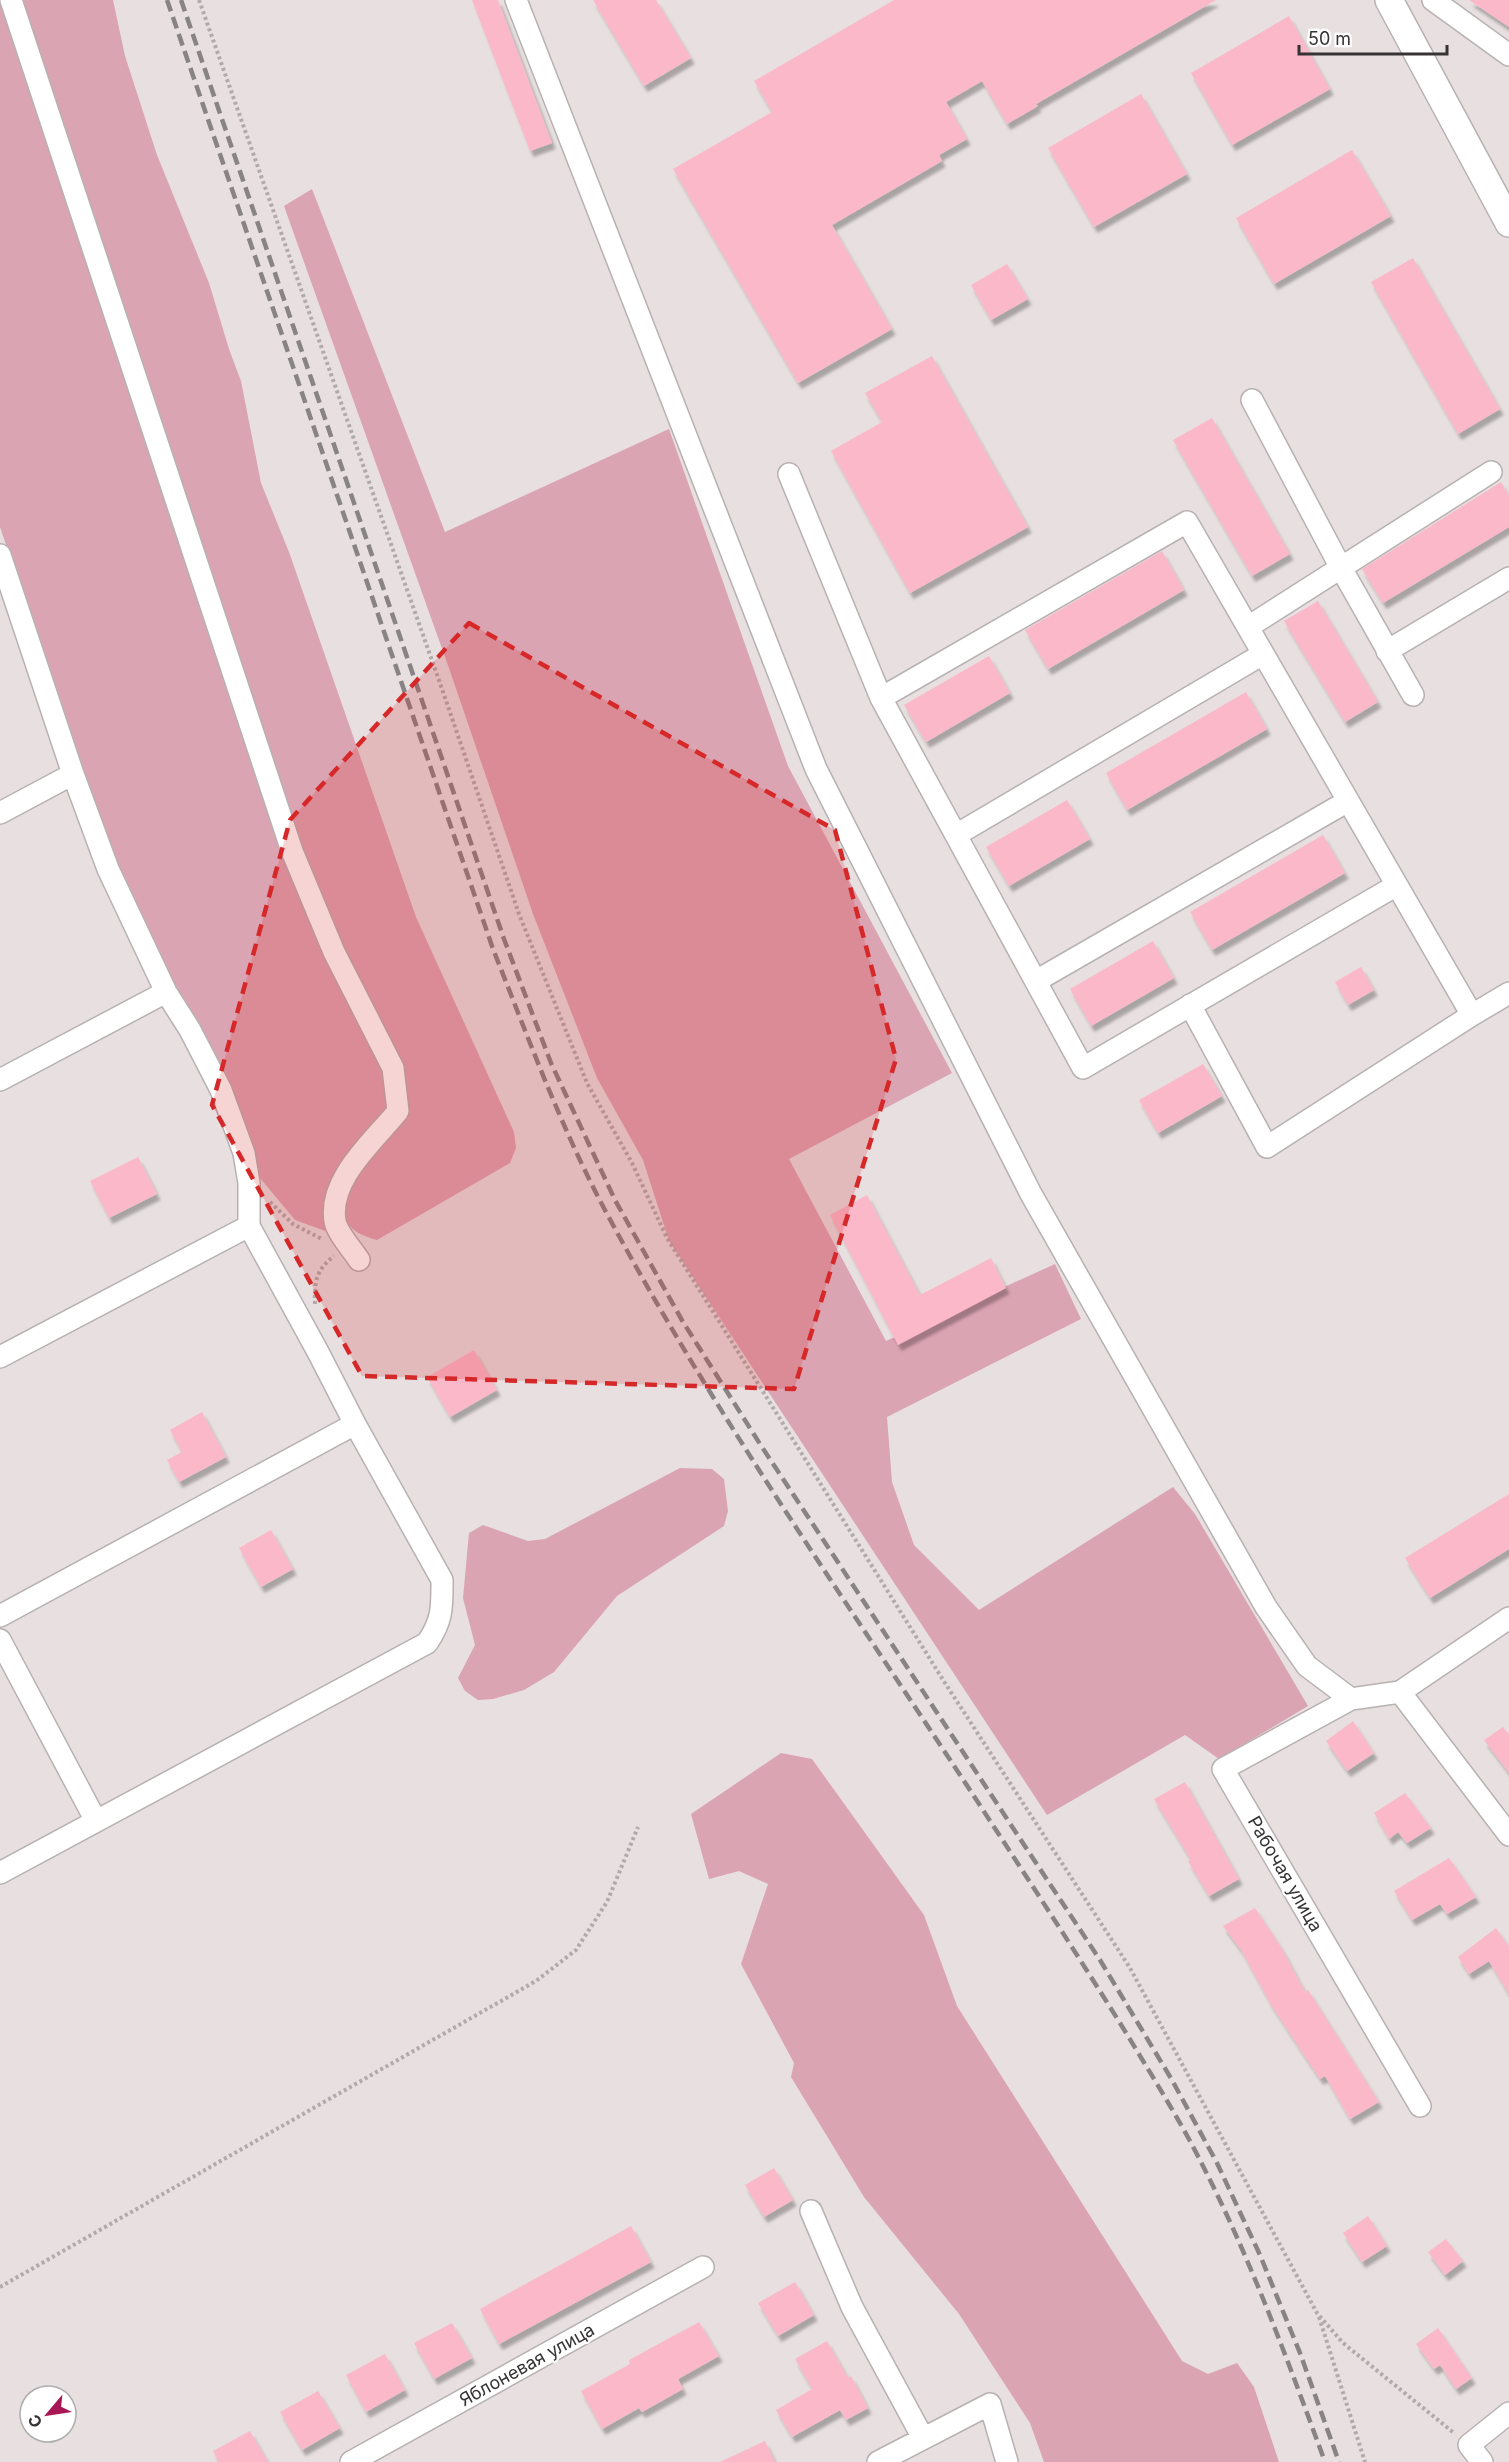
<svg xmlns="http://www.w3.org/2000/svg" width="1509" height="2462" font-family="Inter,sans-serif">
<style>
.green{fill:#dba4b2}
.building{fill:#fbb8c9;filter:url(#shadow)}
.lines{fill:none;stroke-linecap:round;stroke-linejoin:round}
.minor-casing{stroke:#b8b1b2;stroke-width:24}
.major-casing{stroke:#b8b1b2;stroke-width:30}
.path{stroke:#b1aaab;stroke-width:4;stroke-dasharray:3 3;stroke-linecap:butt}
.minor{stroke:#fff;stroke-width:21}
.major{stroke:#fff;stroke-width:27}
.rail{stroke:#888384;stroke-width:4.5;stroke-dasharray:12 6;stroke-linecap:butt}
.marked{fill:#d62828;fill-opacity:0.2;stroke:#d62828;stroke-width:4.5;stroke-dasharray:12 8;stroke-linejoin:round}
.labels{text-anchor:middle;stroke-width:4.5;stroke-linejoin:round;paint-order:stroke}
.street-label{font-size:18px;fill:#363334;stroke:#fff}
</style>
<defs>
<filter id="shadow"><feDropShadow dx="3.5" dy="6" stdDeviation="1.5" flood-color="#0004"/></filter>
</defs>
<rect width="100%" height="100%" fill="#e7dfe0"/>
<path class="green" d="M 0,0 L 113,0 L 125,56 L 157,155 L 209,283 L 229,349 L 241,381 L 261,483 L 289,552 L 416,917 L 514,1132 L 516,1148 L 510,1163 L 377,1240 C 351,1233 346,1225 338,1200 L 325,1231 L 295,1220 L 260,1178 L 177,990 L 116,870 L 0,527 Z
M 312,189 L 445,532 L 669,429 L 788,766 L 952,1073 L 789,1159 L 886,1341 L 1055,1264 L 1081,1319 L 887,1417 L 892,1482 L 914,1545 L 979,1610 L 1173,1487 L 1195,1514 L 1308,1706 L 1219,1759 L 1185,1735 L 1047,1815 L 669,1241 L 643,1160 L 597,1078 L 533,914 L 450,671 L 284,206 Z
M 680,1468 L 712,1469 L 724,1479 L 728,1511 L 724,1526 L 617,1596 L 554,1672 L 524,1690 L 493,1699 L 478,1700 L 465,1691 L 458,1678 L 475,1645 L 463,1598 L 469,1533 L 483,1525 L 528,1541 L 545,1539 Z
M 781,1753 L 812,1759 L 924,1915 L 957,2006 L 1182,2361 L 1208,2374 L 1237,2363 L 1254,2387 L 1279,2462 L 1044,2462 L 1030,2423 L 959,2314 L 864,2197 L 791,2077 L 794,2063 L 741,1964 L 768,1884 L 739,1871 L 709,1879 L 691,1814 Z"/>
<path class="building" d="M 472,0 L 498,0 L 552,143 L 530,151 Z
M 593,0 L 656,0 L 691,58 L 644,86 Z
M 894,0 L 1216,0 L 1036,104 L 1038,106 L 1007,124 L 982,81 L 946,102 L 967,139 L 939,155 L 942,161 L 832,225 L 892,329 L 798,383 L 673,169 L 772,112 L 754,81 Z
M 1469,0 L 1509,0 L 1509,27 Z
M 1289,16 L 1330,89 L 1232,145 L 1191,73 Z
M 1141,94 L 1187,174 L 1094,227 L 1048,148 Z
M 1352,150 L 1391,216 L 1274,284 L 1236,218 Z
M 1413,258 L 1500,409 L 1458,434 L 1371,282 Z
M 1007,264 L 1028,299 L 991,320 L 971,285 Z
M 932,356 L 1028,527 L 910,593 L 831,451 L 882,422 L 865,393 Z
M 1212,418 L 1290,554 L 1252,576 L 1173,440 Z
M 1501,482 L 1509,496 L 1509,527 L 1383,603 L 1362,569 Z
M 1162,551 L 1184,590 L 1048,669 L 1025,630 Z
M 1318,601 L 1378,702 L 1345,722 L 1284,621 Z
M 989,656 L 1010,693 L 926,742 L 904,705 Z
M 1246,692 L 1267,729 L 1127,810 L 1106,773 Z
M 1067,800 L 1090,839 L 1009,886 L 986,847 Z
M 1323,835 L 1345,873 L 1212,950 L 1190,912 Z
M 1153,941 L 1174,978 L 1091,1026 L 1070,989 Z
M 1361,967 L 1374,990 L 1348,1005 L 1335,982 Z
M 1203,1064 L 1222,1096 L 1158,1133 L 1139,1100 Z
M 138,1157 L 157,1194 L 109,1218 L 90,1181 Z
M 867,1195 L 920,1295 L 991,1258 L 1006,1288 L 898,1345 L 830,1215 Z
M 474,1350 L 497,1390 L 450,1417 L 427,1377 Z
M 202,1412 L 226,1457 L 179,1482 L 167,1460 L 182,1452 L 170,1430 Z
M 1509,1494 L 1509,1549 L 1430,1598 L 1405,1558 Z
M 271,1530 L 293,1569 L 261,1587 L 239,1548 Z
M 1353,1721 L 1374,1753 L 1347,1771 L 1326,1741 Z
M 1503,1727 L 1509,1735 L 1509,1773 L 1484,1740 Z
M 1185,1782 L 1239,1879 L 1209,1896 L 1188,1861 L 1191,1860 L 1154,1799 Z
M 1405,1793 L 1431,1828 L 1407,1843 L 1398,1832 L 1389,1839 L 1374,1813 Z
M 1449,1858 L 1476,1897 L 1447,1914 L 1440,1904 L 1412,1920 L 1394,1891 Z
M 1255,1908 L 1282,1949 L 1305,1992 L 1308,1990 L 1379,2102 L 1350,2119 L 1325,2076 L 1320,2079 L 1302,2052 L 1270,2003 L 1241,1950 L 1223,1926 Z
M 1496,1928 L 1509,1947 L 1509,1995 L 1489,1961 L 1469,1974 L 1458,1957 Z
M 774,2168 L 793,2200 L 764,2217 L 745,2185 Z
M 1368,2216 L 1387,2246 L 1362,2262 L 1343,2233 Z
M 631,2226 L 651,2262 L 499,2344 L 480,2309 Z
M 1446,2239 L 1463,2261 L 1445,2275 L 1428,2252 Z
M 795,2282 L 814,2315 L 778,2336 L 758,2303 Z
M 699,2322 L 719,2356 L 678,2379 L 683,2389 L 642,2412 L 639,2408 L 602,2429 L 581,2391 L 630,2364 L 629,2360 Z
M 452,2323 L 472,2358 L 434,2379 L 414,2343 Z
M 1438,2328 L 1472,2378 L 1456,2389 L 1440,2365 L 1434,2369 L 1416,2344 Z
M 827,2341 L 848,2378 L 851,2376 L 868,2408 L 846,2420 L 840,2410 L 792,2437 L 776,2410 L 812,2389 L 795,2359 Z
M 385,2354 L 405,2390 L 366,2412 L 346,2375 Z
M 318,2391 L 340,2428 L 302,2450 L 280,2412 Z
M 250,2431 L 268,2462 L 219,2462 L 213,2451 Z
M 765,2441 L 775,2462 L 720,2462 Z"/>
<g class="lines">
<g class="minor-casing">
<path id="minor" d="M 11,0 L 292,851 L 334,952 L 393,1068 L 398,1111 C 374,1141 328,1179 335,1221 C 337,1233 352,1249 359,1260
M 516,0 L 816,769 L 1031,1194 L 1266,1607 L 1307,1666 L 1351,1699 L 1400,1692 L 1509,1618
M 1433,0 L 1509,55
M 1252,400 L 1341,568 L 1413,695
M 789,474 L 881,698
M 0,555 L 73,774 L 108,869 L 166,992 L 190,1030 L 221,1090 L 244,1153 L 249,1183 L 249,1226 L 318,1352 L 355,1424 L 442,1580 C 442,1606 443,1620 427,1643 L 0,1873
M 1248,627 L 1491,472
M 1387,651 L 1509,578
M 0,813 L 73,774
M 956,835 L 1263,654
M 1397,885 L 1083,1068 L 881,698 L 1187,522 L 1472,1015 L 1509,993
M 1036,981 L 1348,801
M 1190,1005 L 1267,1147 L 1472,1015
M 0,1080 L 166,992
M 0,1357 L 249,1226
M 0,1616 L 355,1424
M 0,1640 L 96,1821
M 1400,1692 L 1509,1835
M 1351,1699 L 1223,1769 L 1420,2106
M 811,2211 L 852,2307 L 923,2438
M 351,2462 L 703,2267
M 878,2462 L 990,2404 L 1007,2462
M 1482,2462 L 1469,2445 L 1509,2413"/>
</g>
<g class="major-casing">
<path id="major" d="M 1389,0 L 1509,223"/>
</g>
<path class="path" d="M 199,0 L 441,686 L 519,914 L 587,1083 L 632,1163 L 667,1238 L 945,1683 L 1130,1968 L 1317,2313 L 1343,2343 L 1454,2433
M 270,1202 L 293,1224 L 322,1239
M 315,1304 C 314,1282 316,1270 334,1256
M 0,2287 L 536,1981 L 576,1950 L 607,1902 L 638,1827
M 1319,2317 L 1365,2462"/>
<use href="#minor" class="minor"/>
<use href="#major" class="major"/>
<path class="rail" d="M 167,0 L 493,949 C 528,1037 561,1128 606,1212 C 713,1412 844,1598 968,1787 C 1022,1870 1076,1952 1128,2036 C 1155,2081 1183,2125 1206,2172 C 1253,2265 1289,2364 1325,2462
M 181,0 L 504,939 L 551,1063 L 615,1200 L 683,1322 L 760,1444 L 1100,1960 L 1172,2080 L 1217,2163 L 1260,2255 L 1300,2353 L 1339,2462"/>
</g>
<path class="marked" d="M 469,623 L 835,830 L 896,1059 L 794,1389 L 362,1376 L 212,1105 L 290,820 Z"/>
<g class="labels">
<g class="street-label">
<text transform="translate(1285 1874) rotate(60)" y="6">Рабочая улица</text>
<text transform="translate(527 2365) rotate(-29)" y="6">Яблоневая улица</text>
</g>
</g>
<g transform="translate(48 2414) rotate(241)"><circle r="28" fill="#ffffff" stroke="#afadae" stroke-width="1.5"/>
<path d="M0-4.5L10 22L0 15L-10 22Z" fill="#a71756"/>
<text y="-9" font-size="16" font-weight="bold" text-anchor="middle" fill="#363334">С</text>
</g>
<path d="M1299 45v9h148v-9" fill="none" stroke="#363334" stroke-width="3"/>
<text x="1308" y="45" font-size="18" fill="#363334" stroke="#ffffff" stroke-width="4.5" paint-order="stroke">50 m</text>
</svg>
